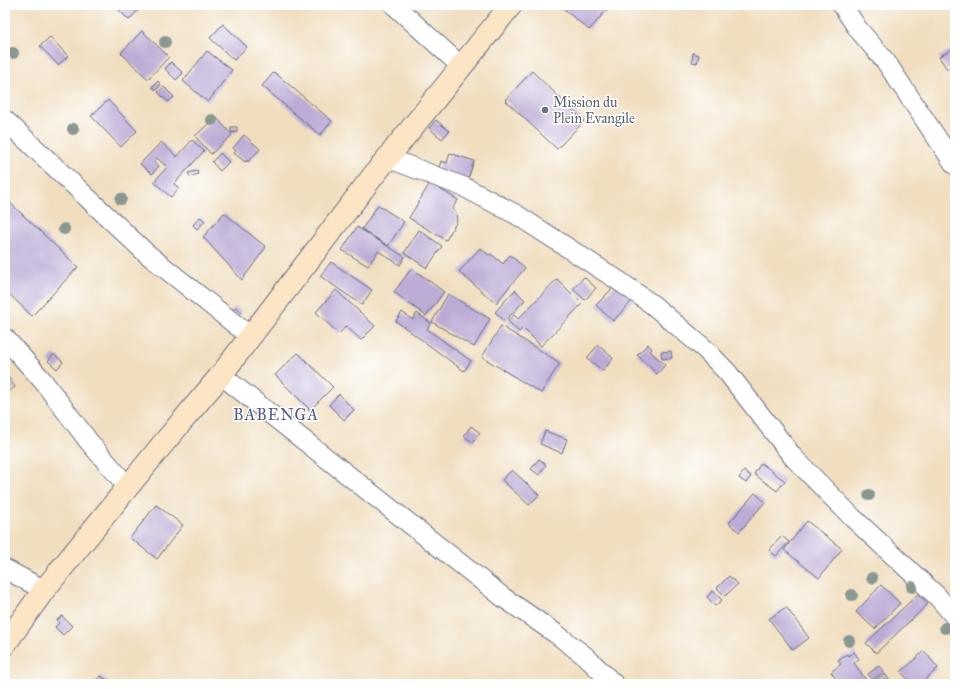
<svg xmlns="http://www.w3.org/2000/svg" width="960" height="689" font-family="'IM FELL Great Primer',serif">
<style>
.building{fill:#bcabd5}
.lines{fill:none;stroke-linecap:round;stroke-linejoin:round}
.street-casing{stroke:#666c80;stroke-width:21}
.secondary-casing{stroke:#666c80;stroke-width:24}
.street{stroke:#fff;stroke-width:19}
.secondary{stroke:#fce5c4;stroke-width:22}
.tree{fill:#8b9892}
.worship-dot{fill:#6b7280;stroke:#fff;stroke-width:1.5}
.labels{text-anchor:middle;stroke-width:3;stroke-linejoin:round;paint-order:stroke}
.worship-label{font-size:14px;fill:#5b616d;stroke:#fff;text-anchor:start}
.quarter-label{font-size:16px;letter-spacing:1px;fill:#535a88;stroke:#fff}
</style>
<rect width="100%" height="100%" fill="#fff"/>
<filter id="ink" filterUnits="userSpaceOnUse"><feTurbulence type="fractalNoise" baseFrequency=".025" numOctaves="2"/><feDisplacementMap in="SourceGraphic" scale="8" xChannelSelector="R" yChannelSelector="G"/><feConvolveMatrix kernelMatrix="1 2 1 2 8 2 1 2 1" color-interpolation-filters="sRGB"/></filter>
<filter id="wash" filterUnits="userSpaceOnUse"><feTurbulence type="fractalNoise" baseFrequency=".012" numOctaves="4" result="noise"/><feDisplacementMap in="SourceGraphic" scale="16" xChannelSelector="R" yChannelSelector="G"/><feGaussianBlur stdDeviation="0.9" result="paint"/><feColorMatrix in="noise" values="0 0 0 0 0 0 0 0 0 0 0 0 0 0 0 0 0 1.4 0 .05"/><feComposite in="paint" operator="in"/></filter>
<g filter="url(#wash)">
<rect width="100%" height="100%" fill="#f0debf"/>
<g id="blocks">
<path class="building" d="M 114,5 L 143,5 L 129,20 Z
M 559,5 L 611,5 L 589,30 Z
M 223,24 L 247,47 L 234,60 L 210,38 Z
M 142,31 L 169,57 L 148,79 L 121,53 Z
M 50,37 L 68,56 L 58,65 L 40,46 Z
M 955,47 L 955,64 L 947,69 L 939,57 Z
M 207,51 L 232,70 L 208,102 L 183,81 Z
M 693,53 L 699,55 L 697,63 L 692,62 Z
M 171,62 L 183,73 L 176,80 L 165,69 Z
M 532,71 L 584,121 L 557,149 L 505,100 Z
M 274,72 L 332,121 L 320,135 L 262,86 Z
M 158,81 L 161,85 L 156,90 L 152,87 Z
M 164,87 L 174,97 L 168,102 L 158,92 Z
M 108,100 L 137,131 L 121,147 L 91,116 Z
M 216,117 L 232,135 L 211,154 L 195,136 Z
M 436,120 L 449,131 L 442,139 L 429,128 Z
M 231,127 L 237,127 L 237,132 L 231,133 Z
M 244,135 L 260,149 L 248,162 L 247,160 L 245,162 L 234,153 L 236,151 L 233,148 Z
M 192,140 L 204,151 L 174,184 L 179,188 L 171,197 L 154,182 L 167,167 L 157,158 L 154,162 L 159,166 L 152,174 L 140,164 L 161,142 L 177,157 Z
M 220,153 L 229,162 L 220,171 L 212,162 Z
M 450,153 L 474,161 L 466,185 L 437,175 L 441,161 L 447,163 Z
M 197,171 L 198,174 L 190,177 L 188,173 Z
M 430,183 L 458,200 L 452,209 L 456,212 L 457,221 L 446,240 L 409,218 Z
M 5,198 L 78,267 L 32,316 L 5,290 Z
M 378,205 L 404,222 L 388,246 L 362,229 Z
M 224,213 L 266,247 L 242,280 L 203,237 Z
M 200,217 L 205,221 L 197,229 L 193,225 Z
M 357,227 L 405,257 L 400,265 L 378,251 L 368,266 L 342,250 Z
M 419,230 L 442,246 L 427,268 L 404,253 Z
M 480,248 L 489,255 L 491,254 L 503,264 L 510,255 L 525,268 L 496,303 L 459,272 Z
M 331,262 L 372,290 L 362,305 L 320,276 Z
M 412,268 L 444,292 L 426,316 L 394,292 Z
M 584,277 L 596,288 L 585,300 L 573,289 Z
M 557,279 L 582,304 L 541,346 L 523,328 L 519,332 L 508,321 L 514,315 L 518,319 Z
M 617,284 L 633,300 L 613,321 L 596,305 Z
M 336,290 L 375,326 L 361,340 L 346,326 L 339,334 L 316,312 Z
M 515,290 L 525,300 L 505,321 L 495,312 Z
M 448,294 L 490,319 L 474,347 L 432,322 Z
M 235,307 L 242,312 L 237,317 L 231,312 Z
M 402,312 L 413,320 L 417,313 L 431,323 L 427,329 L 471,361 L 464,371 L 396,321 Z
M 501,326 L 560,363 L 541,393 L 482,357 Z
M 648,344 L 652,349 L 650,351 L 665,365 L 657,374 L 637,355 Z
M 598,345 L 613,358 L 603,371 L 587,358 Z
M 671,351 L 672,358 L 662,359 L 661,352 Z
M 298,353 L 333,387 L 310,410 L 275,375 Z
M 54,354 L 63,362 L 57,369 L 48,361 Z
M 5,372 L 15,387 L 5,394 Z
M 339,394 L 354,410 L 344,420 L 329,405 Z
M 471,426 L 480,433 L 473,442 L 464,436 Z
M 545,431 L 567,439 L 562,453 L 540,444 Z
M 539,459 L 546,465 L 539,475 L 531,469 Z
M 761,463 L 785,481 L 777,491 L 754,474 Z
M 512,470 L 539,495 L 529,505 L 502,480 Z
M 744,471 L 751,476 L 746,483 L 739,478 Z
M 755,493 L 765,502 L 739,532 L 729,523 Z
M 156,505 L 183,525 L 157,559 L 130,538 Z
M 807,521 L 842,549 L 819,578 L 784,550 Z
M 782,536 L 789,542 L 776,556 L 769,550 Z
M 729,576 L 738,584 L 725,596 L 717,588 Z
M 881,585 L 900,603 L 875,629 L 856,612 Z
M 713,591 L 722,600 L 715,606 L 707,597 Z
M 918,594 L 928,604 L 876,653 L 866,643 Z
M 786,607 L 809,638 L 793,650 L 769,619 Z
M 62,616 L 72,626 L 63,635 L 55,627 L 59,623 L 57,620 Z
M 924,651 L 938,668 L 920,684 L 912,684 L 901,672 Z
M 854,652 L 859,659 L 854,663 L 869,684 L 840,684 L 831,672 L 841,664 L 838,660 L 847,654 L 848,656 Z
M 879,666 L 884,672 L 873,680 L 868,674 Z
M 885,674 L 892,684 L 871,684 Z
M 101,676 L 111,684 L 94,684 Z"/>
</g>
</g>
<g filter="url(#ink)">
<use href="#blocks" fill-opacity="0" stroke="#666c80" stroke-width="1"/>
<g class="lines">
<g class="street-casing">
<path id="street" d="M 394,5 L 462,67
M 842,5 L 858,29 L 886,62 L 955,165
M 5,120 L 146,253 L 251,337
M 388,158 L 464,187 L 517,215 L 619,281 L 653,305 L 706,350 L 728,373 L 793,457 L 853,518 L 937,596 L 955,617
M 5,338 L 43,381 L 90,443 L 128,487
M 221,375 L 504,598 L 555,633 L 585,656 L 614,684
M 5,569 L 44,590"/>
</g>
<g class="secondary-casing">
<path id="secondary" d="M 5,644 L 44,590 L 162,445 L 221,375 L 373,176 L 511,5"/>
</g>
<use href="#street" class="street"/>
<use href="#secondary" class="secondary"/>
</g>
<g class="tree">
<circle cx="165" cy="42" r="6"/>
<circle cx="13" cy="53" r="6"/>
<circle cx="212" cy="120" r="6"/>
<circle cx="73" cy="129" r="6"/>
<circle cx="121" cy="199" r="6"/>
<circle cx="64" cy="229" r="6"/>
<circle cx="869" cy="495" r="6"/>
<circle cx="872" cy="578" r="6"/>
<circle cx="912" cy="587" r="6"/>
<circle cx="852" cy="595" r="6"/>
<circle cx="945" cy="628" r="6"/>
<circle cx="849" cy="641" r="6"/>
</g>
</g>
<circle class="worship-dot" cx="545" cy="110" r="4"/>
<g class="labels">
<g class="worship-label">
<text x="553" y="107">Mission du<tspan x="553" dy="16">Plein Evangile</tspan></text>
</g>
<g class="quarter-label">
<text x="276" y="420">BABENGA</text>
</g>
</g>
<rect width="960" height="689" fill="none" stroke="#fff" stroke-width="20"/>
</svg>
